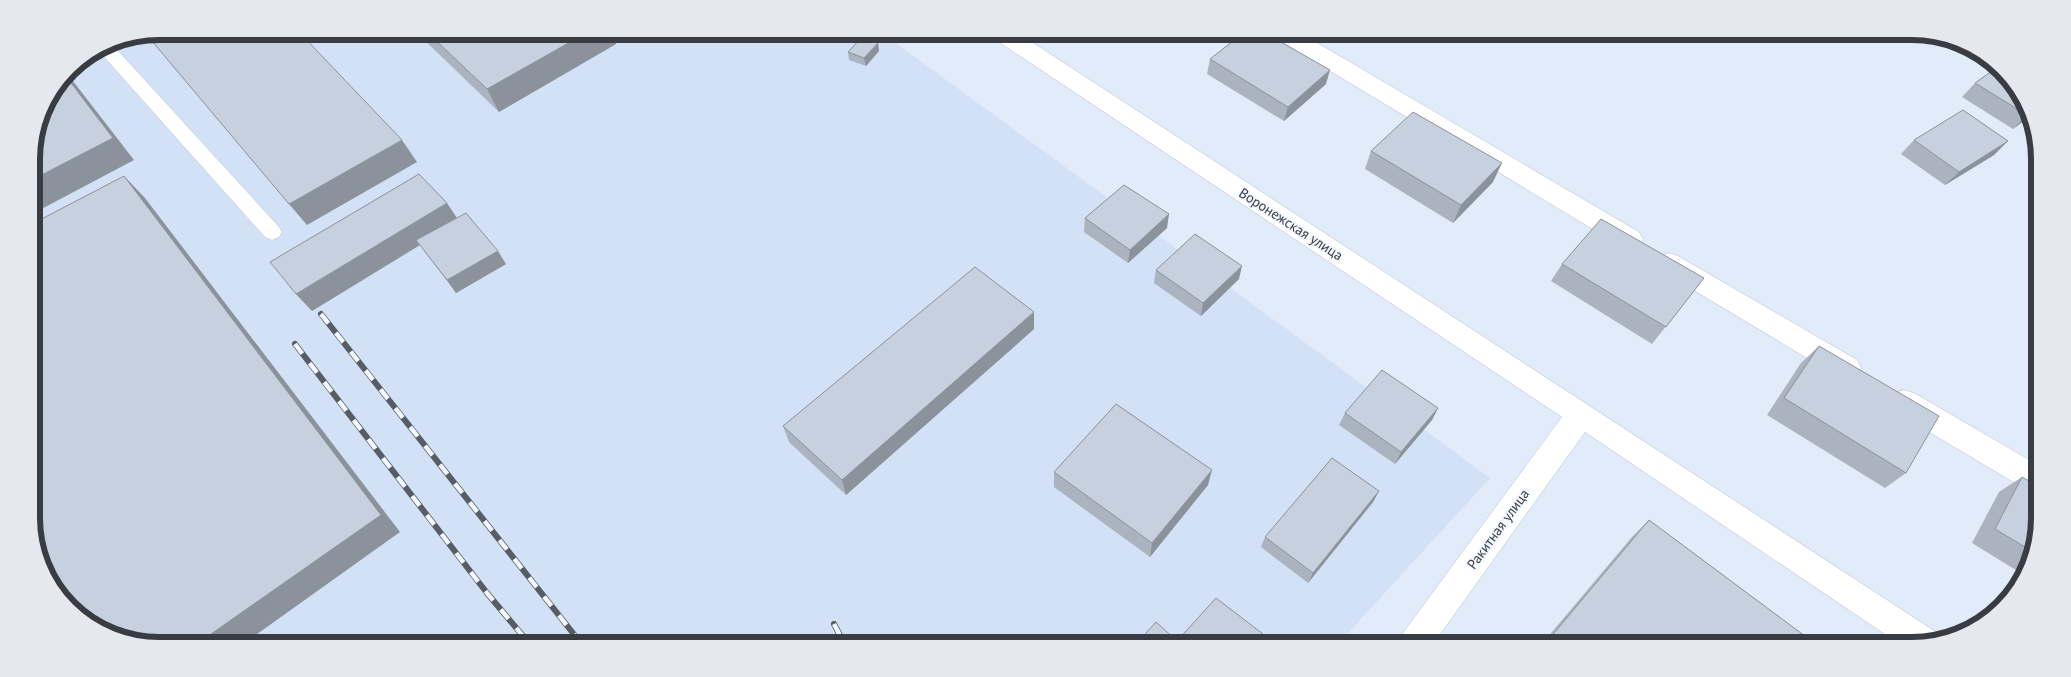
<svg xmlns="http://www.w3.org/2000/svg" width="2071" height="677" font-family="'PT Sans',sans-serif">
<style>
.built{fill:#d2e1f5}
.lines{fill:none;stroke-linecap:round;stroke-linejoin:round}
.lane-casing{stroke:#b5bfcc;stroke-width:1}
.street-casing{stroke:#b5bfcc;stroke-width:1}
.lane{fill:#fff;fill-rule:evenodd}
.street{fill:#fff;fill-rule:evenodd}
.rail-casing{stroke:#585d65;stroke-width:6}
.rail{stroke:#f4f8fe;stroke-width:4.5;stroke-dasharray:12;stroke-linecap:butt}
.wall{fill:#aab3bf}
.shaded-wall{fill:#8b929b}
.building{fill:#c6d0de;stroke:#8b929b}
.labels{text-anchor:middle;stroke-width:4;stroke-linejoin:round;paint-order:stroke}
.street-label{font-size:14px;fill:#393d43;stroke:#f4f8fe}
.rim{fill:none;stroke:#393d43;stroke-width:6}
</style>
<rect width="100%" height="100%" fill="#e1ebf9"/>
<path class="built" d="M 159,31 L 882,33 L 1490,478 L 1338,644 L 126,641 L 34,542 L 32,151 L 41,110 L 69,69 L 111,41 Z"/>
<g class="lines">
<g class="lane-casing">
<path id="lane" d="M 110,42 L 279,227 L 282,232 L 279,237 L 272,240 L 265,237 L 98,50 Z"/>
</g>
<g class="street-casing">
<path id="street" d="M 990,33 L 1018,33 L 1936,632 L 1939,638 L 1920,645 L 1901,645 L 1585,432 L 1433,644 L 1398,644 L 1403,633 L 1562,417 L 993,38 Z
M 1274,34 L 1302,34 L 1639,232 L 1643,239 L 1639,246 L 1630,249 L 1621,246 L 1277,39 Z
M 1669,253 L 1678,256 L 1857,360 L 1861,368 L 1857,376 L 1847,380 L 1837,376 L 1660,270 L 1656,263 L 1660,256 Z
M 1904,390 L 1914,393 L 2036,464 L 2036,493 L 2025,489 L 1894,411 L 1890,402 L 1894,393 Z"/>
</g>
<use href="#lane" class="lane"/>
<use href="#street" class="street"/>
<g class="rail-casing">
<path id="rail" d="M 321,314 L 580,642
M 295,344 L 487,593 L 528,642
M 834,624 L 844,643"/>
</g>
<use href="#rail" class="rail"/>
</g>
<path class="wall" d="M 416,32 L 612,32 L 616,44 L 499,112 Z
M 878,43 L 879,51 L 866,66 L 849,60 L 848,52 Z
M 1210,59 L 1326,84 L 1284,121 L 1207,74 Z
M 2008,75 L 2029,117 L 2013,129 L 1962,97 L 1975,83 Z
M 1914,140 L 1994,155 L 1945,185 L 1901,154 Z
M 1371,151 L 1493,182 L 1453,223 L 1365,169 Z
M 457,218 L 506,264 L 456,293 L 420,245 L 312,311 L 296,294 Z
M 1085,218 L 1167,228 L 1128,263 L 1084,232 Z
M 1562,264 L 1704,278 L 1652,344 L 1551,281 Z
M 1156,270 L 1239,279 L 1201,316 L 1154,283 Z
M 1034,329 L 846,495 L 789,442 L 783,426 Z
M 1819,346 L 1906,473 L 1885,488 L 1767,415 L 1801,363 Z
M 1438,408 L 1432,420 L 1395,464 L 1339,425 L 1345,413 Z
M 1054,472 L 1208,485 L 1150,557 L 1054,487 Z
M 2022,477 L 2035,551 L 2024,575 L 1972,543 L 1999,492 Z
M 1379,491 L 1373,502 L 1308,583 L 1261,547 L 1265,537 Z
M 1649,520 L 1817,645 L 1541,645 L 1632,537 Z"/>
<path class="shaded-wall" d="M 295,32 L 310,32 L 299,37 Z
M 588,32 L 612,32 L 616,44 L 499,112 L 487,89 Z
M 878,43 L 879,51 L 866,66 L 864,58 Z
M 1330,70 L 1326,84 L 1284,121 L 1288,107 Z
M 66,72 L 134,160 L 32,214 L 32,180 L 65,75 Z
M 2027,115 L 2029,117 L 2013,129 Z
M 402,140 L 417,162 L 307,225 L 289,204 Z
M 2008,141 L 1994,155 L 1945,185 L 1959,172 Z
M 1502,163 L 1493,182 L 1453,223 L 1461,205 Z
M 124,176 L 145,198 L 400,532 L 246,642 L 201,641 Z
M 447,203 L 459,221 L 312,311 L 296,294 Z
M 1169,214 L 1167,228 L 1128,263 L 1130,250 Z
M 498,251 L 506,264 L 456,293 L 447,280 Z
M 1242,266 L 1239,279 L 1201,316 L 1203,303 Z
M 1034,312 L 1034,329 L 846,495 L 842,480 Z
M 1438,408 L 1432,420 L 1395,464 L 1401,452 Z
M 1212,470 L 1208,485 L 1150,557 L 1152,543 Z
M 1379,491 L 1373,502 L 1308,583 L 1313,573 Z
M 1263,634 L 1257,644 L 1254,644 Z"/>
<path class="building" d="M 159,31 L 299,32 L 402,140 L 289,204 L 146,34 Z
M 427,32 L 588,32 L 487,89 Z
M 1242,34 L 1267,34 L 1330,70 L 1288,107 L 1210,59 Z
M 862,37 L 878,43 L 864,58 L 848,52 Z
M 1996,68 L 2008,75 L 2027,115 L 1975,83 Z
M 65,75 L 113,138 L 32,180 L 32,151 L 41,110 Z
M 1963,110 L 2008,141 L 1959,172 L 1914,140 Z
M 1413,112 L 1502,163 L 1461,205 L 1371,151 Z
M 419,174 L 447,203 L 296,294 L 270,262 Z
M 124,176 L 381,515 L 201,641 L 126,641 L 63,602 L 34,542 L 32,224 Z
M 1124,185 L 1169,214 L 1130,250 L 1085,218 Z
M 466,213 L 498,251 L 447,280 L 416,240 Z
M 1601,219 L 1704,278 L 1666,327 L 1562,264 Z
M 1195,234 L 1242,266 L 1203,303 L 1156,270 Z
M 975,267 L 1034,312 L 842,480 L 783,426 Z
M 1819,346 L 1939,416 L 1906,473 L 1784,398 Z
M 1382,370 L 1438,408 L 1401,452 L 1345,413 Z
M 1116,404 L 1212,470 L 1152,543 L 1054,472 Z
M 1332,458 L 1379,491 L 1313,573 L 1265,537 Z
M 2022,477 L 2036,485 L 2035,551 L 2035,553 L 1995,529 Z
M 1649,520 L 1817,645 L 1544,645 Z
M 1216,598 L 1263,634 L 1254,644 L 1136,644 L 1156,622 L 1177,641 Z
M 966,640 L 969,643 L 964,643 Z"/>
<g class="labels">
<g class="street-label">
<text transform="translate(1291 224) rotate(33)" y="5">Воронежская улица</text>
<text transform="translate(1498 529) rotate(-54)" y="5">Ракитная улица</text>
</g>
</g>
<path d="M0 0H2071V677H0ZM159 40H1912A119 119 0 0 1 2031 159V518A119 119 0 0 1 1912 637H159A119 119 0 0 1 40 518V159A119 119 0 0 1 159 40Z" fill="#e5e9ef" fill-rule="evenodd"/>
<path class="rim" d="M159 40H1912A119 119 0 0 1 2031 159V518A119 119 0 0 1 1912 637H159A119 119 0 0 1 40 518V159A119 119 0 0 1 159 40Z"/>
</svg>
